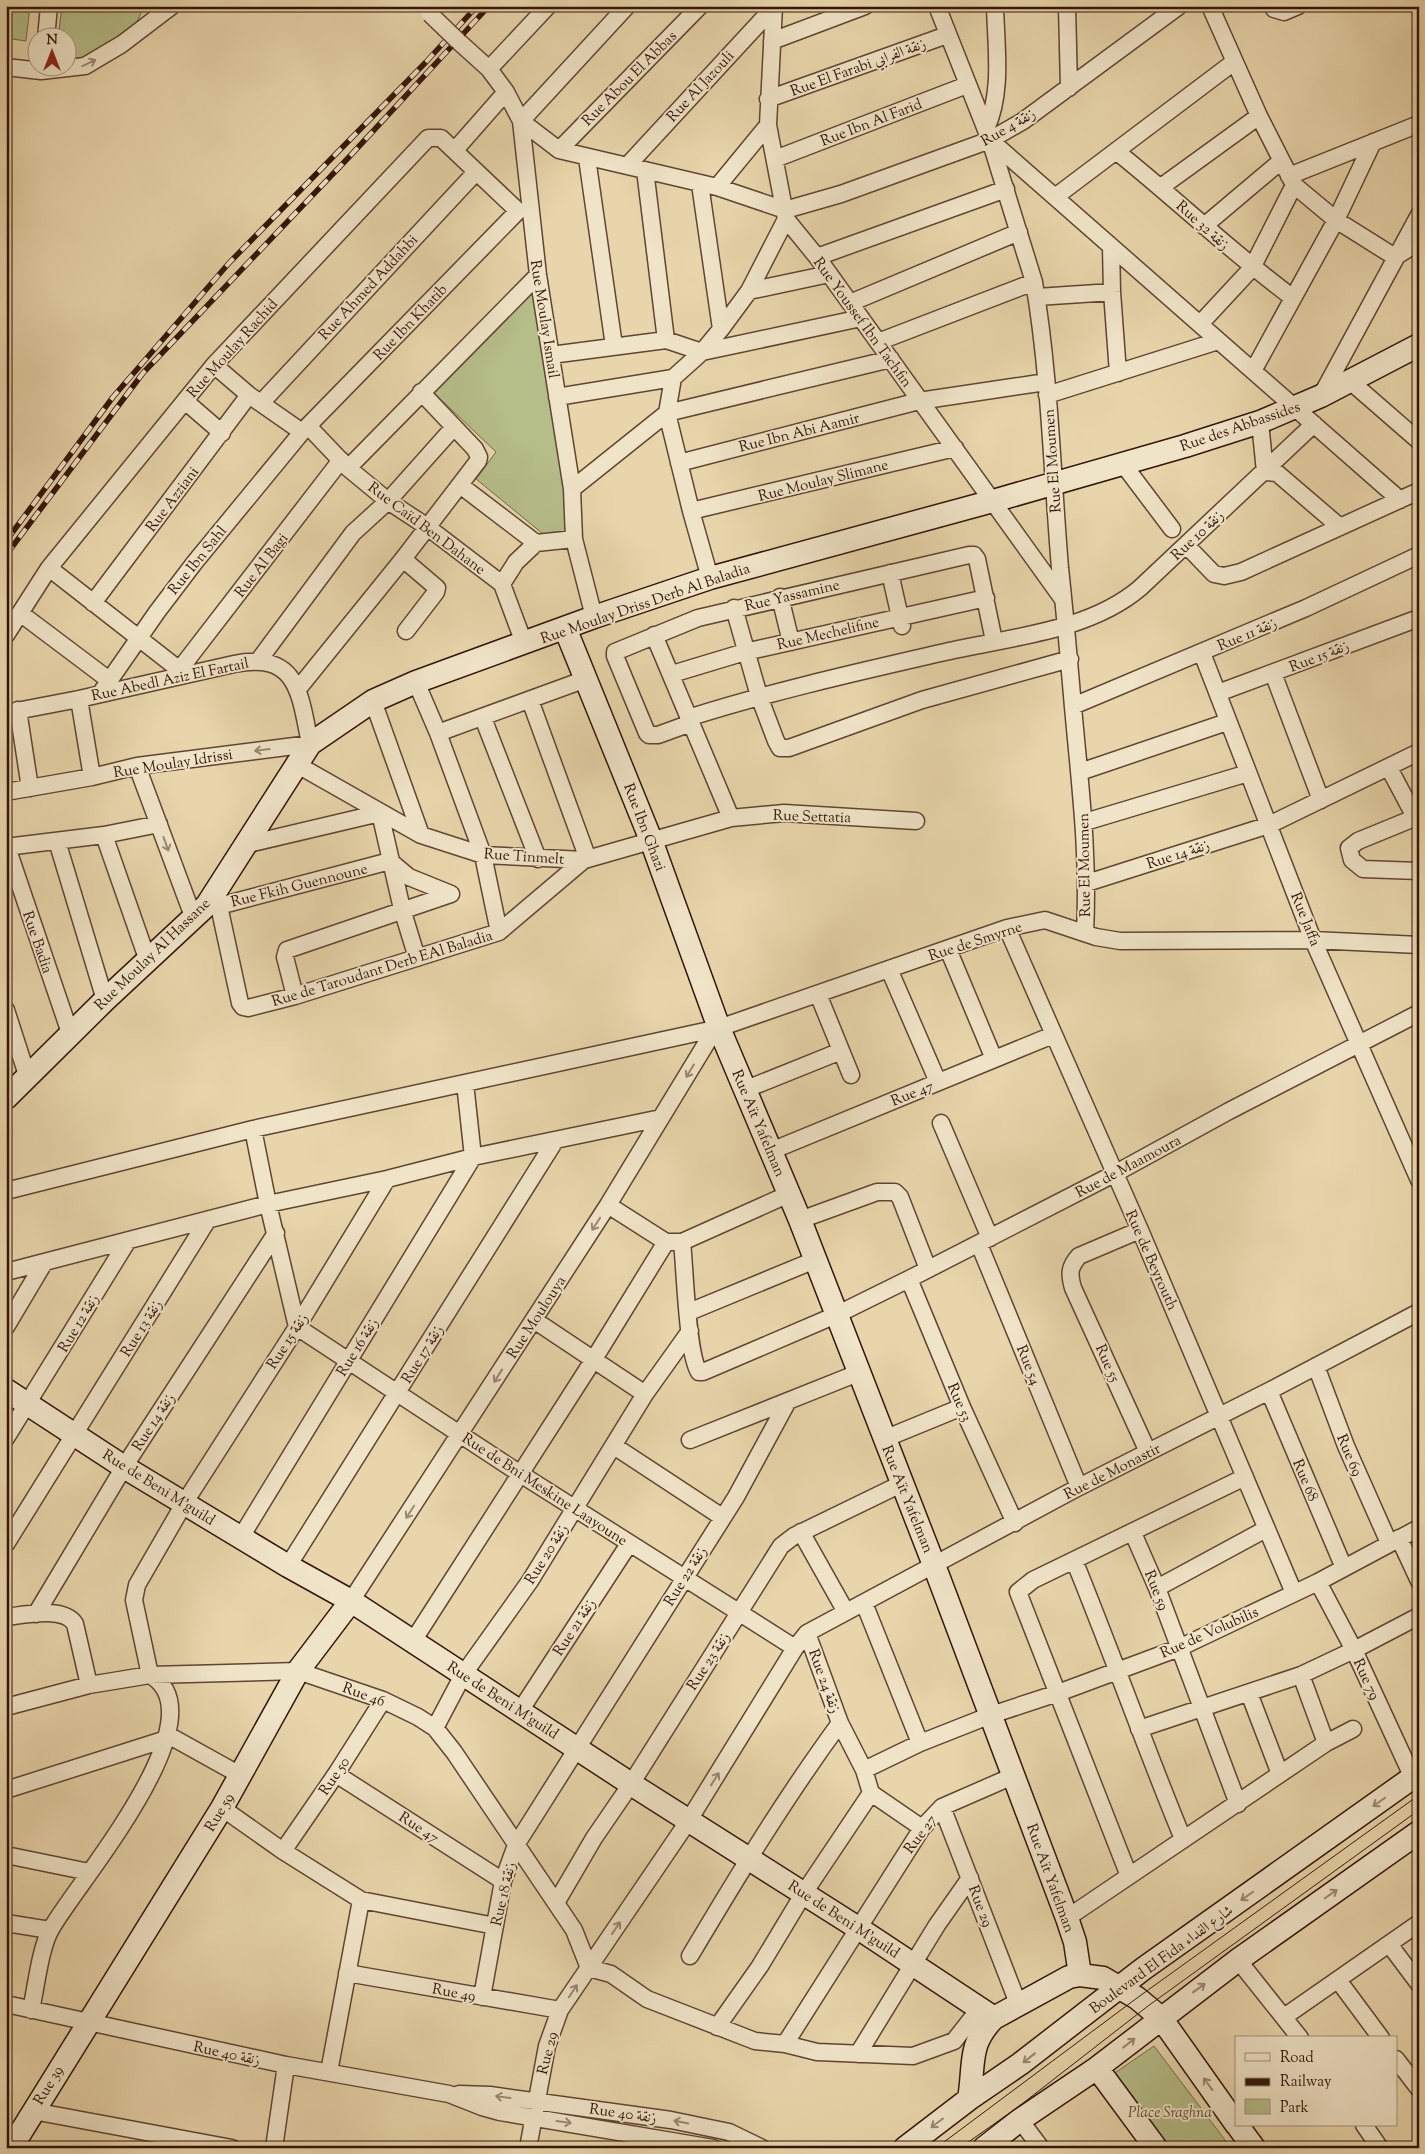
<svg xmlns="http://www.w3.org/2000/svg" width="1425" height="2154" font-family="'Sorts Mill Goudy',Amiri,serif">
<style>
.green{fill:#b5bd89;stroke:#74694a}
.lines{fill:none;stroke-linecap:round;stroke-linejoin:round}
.street-casing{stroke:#604532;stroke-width:19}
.secondary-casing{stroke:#33150a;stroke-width:25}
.street{stroke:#f0e4c8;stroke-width:16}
.secondary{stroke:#f0e4c8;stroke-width:22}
.tram{stroke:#33150a;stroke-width:1}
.rail-casing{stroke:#33150a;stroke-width:5.5}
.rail{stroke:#f0e4c8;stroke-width:4;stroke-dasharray:11;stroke-linecap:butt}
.street-bridge-casing{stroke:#604532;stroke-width:19;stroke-linecap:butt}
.street-bridge{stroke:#f0e4c8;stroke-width:16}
.oneway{stroke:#9b8772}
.labels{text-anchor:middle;stroke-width:4;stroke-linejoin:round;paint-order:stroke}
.street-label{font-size:15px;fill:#33150a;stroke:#f0e4c8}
.park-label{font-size:15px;font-style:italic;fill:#5a4730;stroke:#f0e4c8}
</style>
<rect width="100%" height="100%" fill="#e8d5ab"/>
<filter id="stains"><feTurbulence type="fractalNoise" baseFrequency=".004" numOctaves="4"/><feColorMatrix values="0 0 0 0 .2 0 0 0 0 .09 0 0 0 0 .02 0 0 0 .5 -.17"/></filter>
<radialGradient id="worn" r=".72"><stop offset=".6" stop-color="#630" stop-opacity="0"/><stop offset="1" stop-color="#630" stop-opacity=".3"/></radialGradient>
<path class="green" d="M 6,6 L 30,6 L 26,41 L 6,38 Z
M 62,6 L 143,6 C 136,41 96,53 68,68 L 68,38 L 58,38 Z
M 532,289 L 568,490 L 567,531 L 548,538 L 476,479 L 496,452 L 432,391 Z
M 1154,2046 L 1231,2148 L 1164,2148 L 1109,2077 Z"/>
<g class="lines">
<g class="street-casing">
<path id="street" d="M 774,6 L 768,125 L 786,219 L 817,257 L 1062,598
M 937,6 L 990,140 L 1034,282 C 1050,376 1052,473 1060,568 C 1065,614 1069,660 1073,707 C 1080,785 1089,854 1085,933
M 1067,6 L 1069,88
M 1210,6 L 1259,116 L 1294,185 L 1336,220 L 1395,257 L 1419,242
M 1272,6 L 1274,9 L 1284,12 L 1298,6
M 46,38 L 49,6
M 458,41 L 489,69 L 506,92 L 521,121 L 538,275 L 572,489 L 574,539 L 594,617
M 772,41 L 865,6
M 6,67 L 41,71 L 85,66 L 122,44 L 172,6
M 489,69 L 548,6
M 768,99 L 947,35
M 521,121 L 559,150 L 717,187 L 785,210 L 841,194 L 990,140 L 1023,121 L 1179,6
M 521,121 L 627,6
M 986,129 C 1003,92 996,47 995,6
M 990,140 L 1400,500
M 455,150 L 506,92
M 559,150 L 700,6
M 1116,151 C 1176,199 1231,252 1293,298
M 587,158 L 614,346
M 775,159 L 967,85
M 627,166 L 774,7
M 645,170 L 666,340 L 702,352 L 861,318
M 1289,176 L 1419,124
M 700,184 L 721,329
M 717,187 L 768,125
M 1161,187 L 1259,116
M 1055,197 L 1234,62
M 1204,226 L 1281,161
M 1111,246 L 1112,292 L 1118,373
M 817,257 L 1006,189
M 749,291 L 829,274
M 1037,297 L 1112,292
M 850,303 L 1019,232
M 1200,324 L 1252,268 L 1294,185
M 878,342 L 1034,282
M 551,355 L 666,340
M 214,365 L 249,395 L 302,432
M 1253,371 L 1336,220 L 1373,142
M 673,378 L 667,413 L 691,511 L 710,578
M 1350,381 L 1419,441
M 1047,395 L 1218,341
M 1321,396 L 1419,215
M 557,397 L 673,378 L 702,352 L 721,329 L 749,291 L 786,219
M 185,401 L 222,433
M 261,403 L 476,172
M 1260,422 L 1265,472
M 308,426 L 348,468 L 388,501 L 426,526 L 502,584 L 524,643
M 679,463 L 919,401 L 1046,382
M 1123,464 L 1172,529
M 348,468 L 538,275
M 1265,472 L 1277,473 L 1340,527
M 460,485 L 536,543
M 572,489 L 667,413 L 891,359
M 691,511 L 955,448
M 1186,545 L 1214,574 L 1224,576 L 1241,572 L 1419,491
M 403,559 L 437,588 L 436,592 L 406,631
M 49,568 L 186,675
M 890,573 L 902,626
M 502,584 L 516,562 L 536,543 L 574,539
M 780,597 L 791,642
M 93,603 L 249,395
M 734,608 L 759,696 L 776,741 L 780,748 L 789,748 L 922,700 L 1070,659
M 20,613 L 109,680
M 6,635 L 49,568 L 214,365 L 428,138 L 441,138 L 518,211
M 654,635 L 731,818
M 1202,653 L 1313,940 L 1419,1180
M 259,660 L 353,533 L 388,501 L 454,427
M 180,669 L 341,460
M 1273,673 L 1321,800
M 672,674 L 745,652 L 986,598
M 416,682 L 438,733 L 483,855 L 499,932
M 298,689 L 403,559 L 478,461 L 479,457 L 475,449 L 421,392
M 1218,693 L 1419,618
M 100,694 L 157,612 L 195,562 L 302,432 L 518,211
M 79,699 L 92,777
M 530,700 L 588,859
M 373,701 L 421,835
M 1073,706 L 1306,608 L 1419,555
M 18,710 L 30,788
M 6,713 L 79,699 L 234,664 C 298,651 300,694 310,744 L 137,766 L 92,777 L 6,792
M 483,718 L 538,859
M 688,718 C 773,691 858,672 945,652 C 1009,637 1088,632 1140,588 L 1314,424
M 691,723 L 658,735 L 649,735 L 647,733 L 615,656 L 615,652 L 698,618 L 969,555 L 974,555 L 977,559 L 994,641
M 438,733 L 586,679
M 296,764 L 421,835 L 483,855 L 584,860 L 731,818 L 784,813 L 916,821
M 137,766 L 194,919
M 1389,768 L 1415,817
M 1080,772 L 1227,722
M 1419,816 L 1358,841 L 1349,848 L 1352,860 L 1363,869 L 1419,871
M 1085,822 L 1248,773
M 104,835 L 148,961
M 57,841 L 105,1000
M 244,845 L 380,813 L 402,909 L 417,958
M 6,847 L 104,835 L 159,824
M 7,847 L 71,1036
M 1087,883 L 1269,825 L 1419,752
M 208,905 L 219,906 L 390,861 L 409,877 L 451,894
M 219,906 L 240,1003 L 243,1007 L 248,1008 L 295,996 L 499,932 L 584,860
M 1007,928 L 1140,1230 L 1294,1593
M 948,949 L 994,1059
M 889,969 L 938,1082
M 818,994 L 851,1075
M 295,996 L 285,957 L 287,950 L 451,894
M 6,1010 L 27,1075
M 465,1083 L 473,1157
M 744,1090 L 841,1051
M 941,1123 L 990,1238
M 253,1129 L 268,1204 L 297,1327 L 519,1473 L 795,1648
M 771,1151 L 1053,1035
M 6,1191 L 253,1129 L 719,1028 L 1007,928 L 1045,920 L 1096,937 L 1120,941 L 1313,940 L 1419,945
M 608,1205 L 666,1242
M 800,1220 L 877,1192 L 895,1192 L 900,1197 L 928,1269
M 1140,1230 L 1079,1256 C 1069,1267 1069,1274 1073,1288 L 1148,1452
M 682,1242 C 685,1268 687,1354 699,1372 L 703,1372 L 836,1315 L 909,1279 L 1114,1174 L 1229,1111 L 1419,1013
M 979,1244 L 1079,1487
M 6,1272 L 268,1204 L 387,1179 L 473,1157 L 661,1118
M 909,1279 L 962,1407 L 1015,1523
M 689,1312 L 815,1260
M 534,1320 L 645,1394
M 6,1327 L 44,1263
M 1316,1366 L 1346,1446 L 1389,1543
M 1269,1391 L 1344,1568
M 6,1438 L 127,1242
M 884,1439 L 962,1407
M 690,1440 L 858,1373
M 614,1446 L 722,1517
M 801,1532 L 846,1612
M 1133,1533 L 1157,1588 L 1238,1804
M 241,1537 L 473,1157
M 1399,1538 L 1419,1581
M 6,1544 L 207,1221
M 1074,1560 C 1112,1653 1145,1747 1183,1839
M 288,1566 L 555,1141
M 1318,1582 L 1354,1650 L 1413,1778
M 1157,1588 L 1266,1529
M 351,1601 L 608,1205 L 715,1029
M 864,1603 L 920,1743
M 36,1614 L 124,1467 L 276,1233
M 6,1617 C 24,1615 64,1606 75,1624 L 89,1685
M 807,1633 L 840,1723 L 864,1770 L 871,1793 L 922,1828
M 413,1641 L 594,1359 L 666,1242 L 682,1242 L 789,1194
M 1301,1675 L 1326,1743
M 1249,1693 L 1280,1774
M 6,1707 L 89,1685 L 150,1675 L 298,1671 L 383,1700 L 418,1717 L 435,1728 L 454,1752 L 574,1930 L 589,1968
M 520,1711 L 629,1544
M 435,1728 L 463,1675 L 530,1581 L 645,1394 L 690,1331
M 1139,1729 L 1301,1675 L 1354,1650 L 1419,1616
M 168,1735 L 240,1775
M 864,1770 L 920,1743 L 991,1715 L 1058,1693 L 1179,1648 L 1318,1582 L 1419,1528
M 336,1774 L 503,1881
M 6,1790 L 166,1739
M 942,1807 L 1019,2006
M 222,1808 L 283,1851 L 361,1900 L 495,1926
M 283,1851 L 336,1774 L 383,1700
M 6,1855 L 89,1872
M 1129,1876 L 1018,1592 L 1033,1580 L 1245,1477
M 556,1903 L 594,1838 L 631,1784 L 781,1546 L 794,1536 L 901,1484
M 1067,1918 L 1326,1743 L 1353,1729
M 6,1923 L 50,1930
M 1389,1944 L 1419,1984
M 690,1956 C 737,1877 785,1798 840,1723
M 1238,1960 L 1300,2038
M 589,1968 L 611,1974 L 647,1999 L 755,2041 L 785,2044 L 817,2052 L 913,2056 L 954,2041 L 980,2008
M 347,1973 L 560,2010
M 1338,1980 L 1381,2038
M 482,1997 L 503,1881 L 516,1845 L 736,1497 L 788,1401
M 6,2004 L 286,2065 L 449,2094 L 482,2107 L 500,2112 L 713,2148
M 31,2010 C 36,1988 40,1948 51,1929 C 76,1884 223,1716 150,1675 L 134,1600 L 137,1585 L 185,1502 L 297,1327 L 387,1179
M 1284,2017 L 1419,1923
M 717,2027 L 760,1966 L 804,1893 L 871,1793
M 785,2044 L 922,1828 L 942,1807 L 1013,1776
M 858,2054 L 937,1925 L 970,1878
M 1396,2059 L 1419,2089
M 329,2072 L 361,1900
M 459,2094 L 490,2095 L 671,2120 L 729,2132 L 762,2148
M 33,2111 L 232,2148
M 1020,2120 L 1041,2148
M 1364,2125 L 1380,2148
M 274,2148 L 286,2065
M 528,2148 L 547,2046 L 560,2010 L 689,1820 L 795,1648 L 807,1633 L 1079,1487 L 1269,1391 L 1419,1312"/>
</g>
<g class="secondary-casing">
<path id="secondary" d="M 565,628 L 651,840 L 719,1028 L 800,1220 L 934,1565 L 1067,1918 L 1075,1942 L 1080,1975
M 6,1098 L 105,1000 L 207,905 L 310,744 L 373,701 L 416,682 L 594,617 L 710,578 L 993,501 L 1185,446 L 1260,422 L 1321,396 L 1419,345
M 6,1390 L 124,1467 L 288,1566 L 351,1601 L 631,1784 L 858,1928 L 994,2018
M 1097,2068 L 1156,2148
M 969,2099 C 975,2065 967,2045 994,2018 L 1069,1977 L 1080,1975 L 1103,1978 L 1137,1998 L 1161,2018 L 1236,2124
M 1237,2125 L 1254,2148
M 11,2148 L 222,1808 L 298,1671 L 351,1601
M 905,2148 L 969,2099 L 1020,2064 L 1143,1969 L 1419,1773
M 984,2148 L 1020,2120 L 1097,2068 L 1238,1960 L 1419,1832"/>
</g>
<use href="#street" class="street"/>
<use href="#secondary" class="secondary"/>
<path class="tram" d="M 936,2148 L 1137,1998 L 1419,1795
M 960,2148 L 1018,2107 L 1148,2006 L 1419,1810"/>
<g class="rail-casing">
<path id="rail" d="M 6,541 L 113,397 L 229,263 L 426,62 L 477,6
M 6,555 L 143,373 L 350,156 L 489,6"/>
</g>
<use href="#rail" class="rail"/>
<g class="street-bridge-casing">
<path id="street-bridge" d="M 430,14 L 458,41"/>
</g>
<use href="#street-bridge" class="street-bridge"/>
</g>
<defs><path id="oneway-shaft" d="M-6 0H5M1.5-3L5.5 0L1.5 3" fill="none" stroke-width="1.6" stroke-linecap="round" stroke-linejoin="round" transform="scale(1.25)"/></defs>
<g class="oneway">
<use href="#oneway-shaft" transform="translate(89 63) rotate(-25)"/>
<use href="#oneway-shaft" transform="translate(262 750) rotate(173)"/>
<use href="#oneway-shaft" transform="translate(166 844) rotate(70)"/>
<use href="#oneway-shaft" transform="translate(690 1071) rotate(121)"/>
<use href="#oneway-shaft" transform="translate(596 1224) rotate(123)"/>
<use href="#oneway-shaft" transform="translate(498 1376) rotate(122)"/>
<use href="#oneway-shaft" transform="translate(410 1512) rotate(123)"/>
<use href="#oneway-shaft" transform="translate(715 1779) rotate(-58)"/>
<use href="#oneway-shaft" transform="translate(1379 1802) rotate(145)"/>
<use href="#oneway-shaft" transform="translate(1331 1894) rotate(-35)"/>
<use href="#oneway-shaft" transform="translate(1247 1896) rotate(145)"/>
<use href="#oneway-shaft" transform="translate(616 1928) rotate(-56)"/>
<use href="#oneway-shaft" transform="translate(1199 1988) rotate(-36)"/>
<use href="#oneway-shaft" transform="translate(573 1991) rotate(-56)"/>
<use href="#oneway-shaft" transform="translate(1129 2043) rotate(-38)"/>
<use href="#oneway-shaft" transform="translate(1029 2058) rotate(142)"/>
<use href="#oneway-shaft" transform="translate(1208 2084) rotate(-126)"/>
<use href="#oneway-shaft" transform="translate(503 2097) rotate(-172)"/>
<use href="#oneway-shaft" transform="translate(564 2122) rotate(8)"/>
<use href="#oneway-shaft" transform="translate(681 2122) rotate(-168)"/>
<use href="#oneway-shaft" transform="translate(937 2123) rotate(143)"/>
</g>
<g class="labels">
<g class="street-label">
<text transform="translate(858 67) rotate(-20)" y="5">Rue El Farabi زنقة الفرابي</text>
<text transform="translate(629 78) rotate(-45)" y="5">Rue Abou El Abbas</text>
<text transform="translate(700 86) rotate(-47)" y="5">Rue Al Jazouli</text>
<text transform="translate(871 122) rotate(-21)" y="5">Rue Ibn Al Farid</text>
<text transform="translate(1008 127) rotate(-30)" y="5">Rue 4 زنقة</text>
<text transform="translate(1203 225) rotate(42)" y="5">Rue 32 زنقة</text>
<text transform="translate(368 287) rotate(-47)" y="5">Rue Ahmed Addahbi</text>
<text transform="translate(545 319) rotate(81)" y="5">Rue Moulay Ismail</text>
<text transform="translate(410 322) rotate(-46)" y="5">Rue Ibn Khatib</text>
<text transform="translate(863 322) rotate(54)" y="5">Rue Youssef Ibn Tachfin</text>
<text transform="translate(232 348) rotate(-48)" y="5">Rue Moulay Rachid</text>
<text transform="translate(1240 426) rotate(-19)" y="5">Rue des Abbassides</text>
<text transform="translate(799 432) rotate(-14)" y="5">Rue Ibn Abi Aamir</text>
<text transform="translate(1052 461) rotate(-94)" y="5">Rue El Moumen</text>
<text transform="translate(823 480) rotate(-14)" y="5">Rue Moulay Slimane</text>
<text transform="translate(172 499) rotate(-53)" y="5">Rue Azziani</text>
<text transform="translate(427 528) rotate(37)" y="5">Rue Caïd Ben Dahane</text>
<text transform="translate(1197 535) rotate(-43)" y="5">Rue 10 زنقة</text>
<text transform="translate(197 560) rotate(-51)" y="5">Rue Ibn Sahl</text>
<text transform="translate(261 565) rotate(-52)" y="5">Rue Al Bagi</text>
<text transform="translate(792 595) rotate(-13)" y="5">Rue Yassamine</text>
<text transform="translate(645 603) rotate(-19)" y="5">Rue Moulay Driss Derb Al Baladia</text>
<text transform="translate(828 633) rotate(-13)" y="5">Rue Mechelifine</text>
<text transform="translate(1247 634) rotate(-23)" y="5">Rue 11 زنقة</text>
<text transform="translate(1319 656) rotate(-21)" y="5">Rue 15 زنقة</text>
<text transform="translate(170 679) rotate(-12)" y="5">Rue Abedl Aziz El Fartail</text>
<text transform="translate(173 763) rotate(-9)" y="5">Rue Moulay Idrissi</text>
<text transform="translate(812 816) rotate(2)" y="5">Rue Settatia</text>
<text transform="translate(645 827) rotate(69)" y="5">Rue Ibn Ghazi</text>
<text transform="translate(1178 854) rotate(-18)" y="5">Rue 14 زنقة</text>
<text transform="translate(524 856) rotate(4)" y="5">Rue Tinmelt</text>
<text transform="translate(1084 865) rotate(-91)" y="5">Rue El Moumen</text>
<text transform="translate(299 885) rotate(-14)" y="5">Rue Fkih Guennoune</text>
<text transform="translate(1306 919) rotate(68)" y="5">Rue Jaffa</text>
<text transform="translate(975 941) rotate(-18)" y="5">Rue de Smyrne</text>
<text transform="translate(38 942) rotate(71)" y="5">Rue Badia</text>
<text transform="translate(152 954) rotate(-44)" y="5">Rue Moulay Al Hassane</text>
<text transform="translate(382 968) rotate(-17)" y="5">Rue de Taroudant Derb EAl Baladia</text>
<text transform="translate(912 1093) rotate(-22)" y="5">Rue 47</text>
<text transform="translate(759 1123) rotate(67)" y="5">Rue Aït Yafelman</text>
<text transform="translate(1128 1166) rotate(-28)" y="5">Rue de Maamoura</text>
<text transform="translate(1152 1260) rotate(66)" y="5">Rue de Beyrouth</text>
<text transform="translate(536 1317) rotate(-57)" y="5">Rue Moulouya</text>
<text transform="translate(78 1323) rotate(-59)" y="5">Rue 12 زنقة</text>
<text transform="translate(141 1328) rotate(-58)" y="5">Rue 13 زنقة</text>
<text transform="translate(287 1341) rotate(-57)" y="5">Rue 15 زنقة</text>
<text transform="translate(357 1347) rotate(-58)" y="5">Rue 16 زنقة</text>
<text transform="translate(422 1354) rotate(-58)" y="5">Rue 17 زنقة</text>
<text transform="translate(1108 1363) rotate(66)" y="5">Rue 55</text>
<text transform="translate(1029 1365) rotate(68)" y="5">Rue 54</text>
<text transform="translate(960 1402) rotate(67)" y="5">Rue 53</text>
<text transform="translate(153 1422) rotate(-57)" y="5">Rue 14 زنقة</text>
<text transform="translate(1350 1455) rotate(67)" y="5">Rue 69</text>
<text transform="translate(1112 1471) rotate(-27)" y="5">Rue de Monastir</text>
<text transform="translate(1306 1480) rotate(67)" y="5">Rue 68</text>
<text transform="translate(159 1487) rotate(32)" y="5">Rue de Beni M'guild</text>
<text transform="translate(545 1489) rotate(33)" y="5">Rue de Bni Meskine Laayoune</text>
<text transform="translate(908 1499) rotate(68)" y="5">Rue Aït Yafelman</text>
<text transform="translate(546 1554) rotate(-58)" y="5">Rue 20 زنقة</text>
<text transform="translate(685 1576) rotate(-58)" y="5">Rue 22 زنقة</text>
<text transform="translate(1157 1590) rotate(68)" y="5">Rue 59</text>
<text transform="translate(574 1627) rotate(-57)" y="5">Rue 21 زنقة</text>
<text transform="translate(1209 1632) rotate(-24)" y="5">Rue de Volubilis</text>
<text transform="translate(708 1661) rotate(-57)" y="5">Rue 23 زنقة</text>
<text transform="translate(1367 1679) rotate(65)" y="5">Rue 79</text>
<text transform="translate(825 1681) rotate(70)" y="5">Rue 24 زنقة</text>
<text transform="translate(364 1694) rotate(20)" y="5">Rue 46</text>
<text transform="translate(503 1700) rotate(33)" y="5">Rue de Beni M'guild</text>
<text transform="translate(334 1776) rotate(-56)" y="5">Rue 50</text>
<text transform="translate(219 1812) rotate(-59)" y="5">Rue 59</text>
<text transform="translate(419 1827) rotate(33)" y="5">Rue 47</text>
<text transform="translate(920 1834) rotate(-53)" y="5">Rue 27</text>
<text transform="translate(1051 1878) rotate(70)" y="5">Rue Aït Yafelman</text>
<text transform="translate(503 1894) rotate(-77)" y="5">Rue 18 زنقة</text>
<text transform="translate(981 1906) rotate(69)" y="5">Rue 29</text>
<text transform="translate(844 1919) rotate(33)" y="5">Rue de Beni M'guild</text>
<text transform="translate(1161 1959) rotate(-36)" y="5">Boulevard El Fida شارع الفداء</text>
<text transform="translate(454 1992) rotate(10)" y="5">Rue 49</text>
<text transform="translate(227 2053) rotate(12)" y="5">Rue 40 زنقة</text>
<text transform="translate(547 2053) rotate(-76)" y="5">Rue 29</text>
<text transform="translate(48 2085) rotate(-59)" y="5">Rue 39</text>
<text transform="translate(623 2113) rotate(8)" y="5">Rue 40 زنقة</text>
</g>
<g class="park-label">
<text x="1170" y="2117">Place Sraghna</text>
</g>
</g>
<rect width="1425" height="2154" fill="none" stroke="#e8d5ab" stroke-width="25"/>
<rect x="8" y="8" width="1410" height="2139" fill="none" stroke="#33150a" stroke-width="2.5"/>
<rect x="12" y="12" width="1400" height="2129" fill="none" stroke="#33150a"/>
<rect x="1235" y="2036" width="162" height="90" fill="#f0e4c8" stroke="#a4917c"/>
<rect x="1245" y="2053" width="25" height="8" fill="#f0e4c8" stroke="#a4917c"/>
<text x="1280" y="2062" font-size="15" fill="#33150a">Road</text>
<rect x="1245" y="2078" width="25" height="8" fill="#33150a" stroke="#a4917c"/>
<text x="1280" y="2086" font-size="15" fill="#33150a">Railway</text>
<rect x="1245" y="2099" width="25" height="15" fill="#b5bd89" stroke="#a4917c"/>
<text x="1280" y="2112" font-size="15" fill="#33150a">Park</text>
<g transform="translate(52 52)"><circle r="24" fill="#f0e4c8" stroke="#a4917c"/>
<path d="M0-4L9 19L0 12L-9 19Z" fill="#8f2418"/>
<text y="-8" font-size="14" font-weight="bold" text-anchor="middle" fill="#33150a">N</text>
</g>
<rect width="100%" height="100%" filter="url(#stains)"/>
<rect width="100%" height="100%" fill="url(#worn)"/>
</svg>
